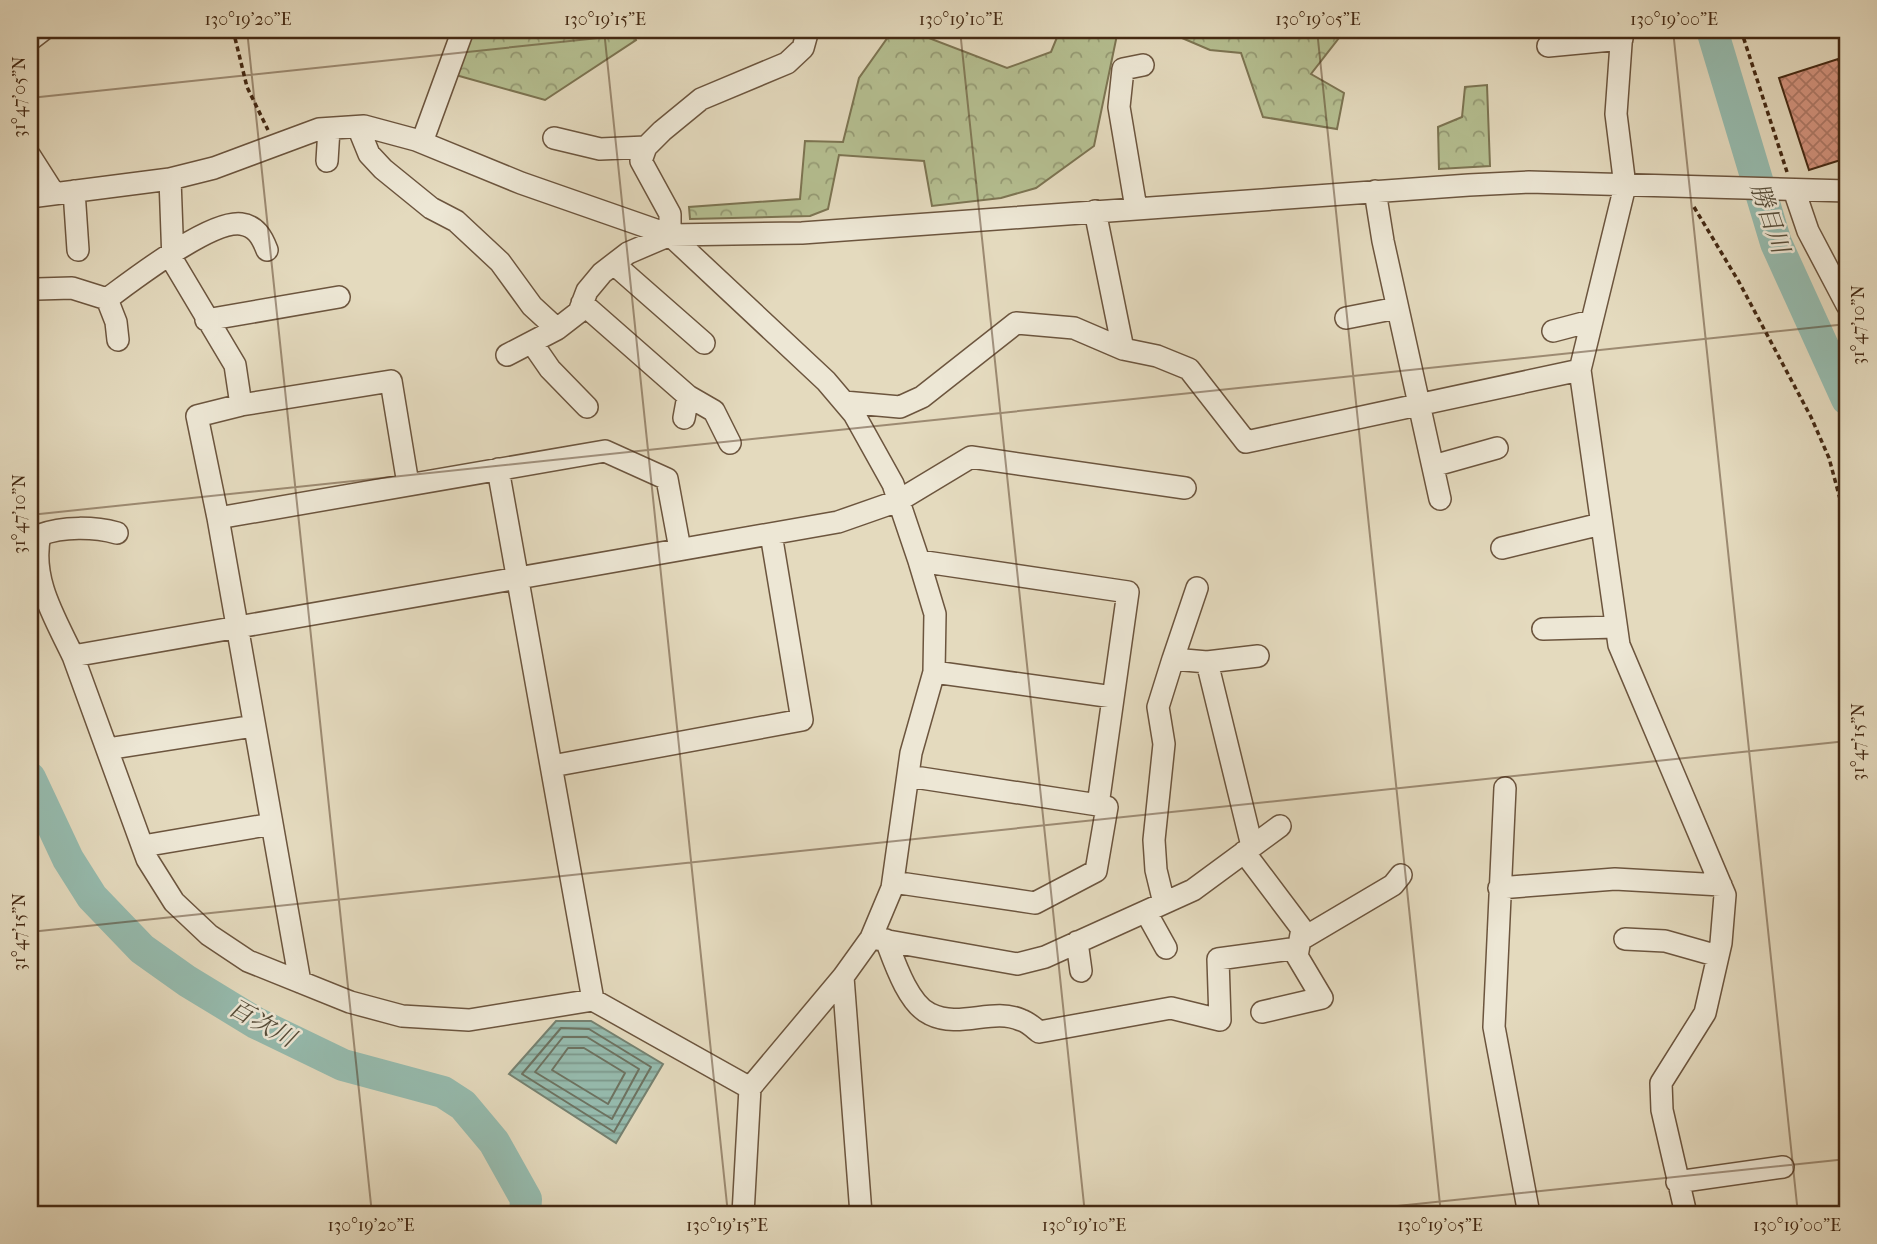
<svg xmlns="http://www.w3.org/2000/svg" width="1877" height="1244" font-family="'IM FELL French Canon','Noto Serif JP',serif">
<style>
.forest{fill:url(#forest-crowns);stroke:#7c7452;stroke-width:2}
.water{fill:url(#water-rules);stroke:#758170;stroke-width:2}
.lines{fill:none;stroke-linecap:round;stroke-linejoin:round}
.shore{stroke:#6d7260;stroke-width:2}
.river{stroke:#96bbae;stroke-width:32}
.building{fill:url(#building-cross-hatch);stroke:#442913;stroke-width:2}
.minor-casing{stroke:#6c553e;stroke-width:24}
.path{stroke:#442913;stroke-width:3.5;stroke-dasharray:5 3.5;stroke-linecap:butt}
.minor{stroke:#ede7d5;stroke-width:21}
.ticks{fill:none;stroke:#442913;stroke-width:2;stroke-opacity:0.45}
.labels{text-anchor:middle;stroke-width:5;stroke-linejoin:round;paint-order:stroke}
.water-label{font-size:24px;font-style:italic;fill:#584e3a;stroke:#ede7d5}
.neatline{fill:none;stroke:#442913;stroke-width:2.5}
.ticks-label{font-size:18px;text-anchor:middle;fill:#442913}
</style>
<defs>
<pattern id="forest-crowns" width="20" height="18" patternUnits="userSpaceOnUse" patternTransform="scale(1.75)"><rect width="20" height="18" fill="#b5bf91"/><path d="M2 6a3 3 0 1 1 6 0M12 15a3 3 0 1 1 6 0" fill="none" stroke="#959b75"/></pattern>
<pattern id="water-rules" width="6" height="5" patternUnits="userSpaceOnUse" patternTransform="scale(1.75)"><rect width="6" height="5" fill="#96bbae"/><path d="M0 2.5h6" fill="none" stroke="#7c988c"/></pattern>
<pattern id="building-cross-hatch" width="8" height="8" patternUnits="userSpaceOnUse" patternTransform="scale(1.75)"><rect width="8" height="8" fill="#d3937e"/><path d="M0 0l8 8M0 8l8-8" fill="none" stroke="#ad7866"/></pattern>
</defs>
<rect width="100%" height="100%" fill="#e4dabe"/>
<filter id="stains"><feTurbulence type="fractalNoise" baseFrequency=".00286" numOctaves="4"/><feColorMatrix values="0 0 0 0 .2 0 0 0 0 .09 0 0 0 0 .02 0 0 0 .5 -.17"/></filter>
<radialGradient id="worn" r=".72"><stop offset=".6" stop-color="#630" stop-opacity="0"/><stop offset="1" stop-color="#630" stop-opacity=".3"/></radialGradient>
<path class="forest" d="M 460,30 L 632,30 L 636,40 L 545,100 L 445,72 Z
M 893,30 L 908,30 L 1007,68 L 1051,52 L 1060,30 L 1118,30 L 1094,146 L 1036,188 L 1001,198 L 932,206 L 924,161 L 839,155 L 828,209 L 810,216 L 690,219 L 689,207 L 800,199 L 805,141 L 843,142 L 859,78 Z
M 1175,30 L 1338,30 L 1342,34 L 1311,74 L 1344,93 L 1337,129 L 1263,117 L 1241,53 L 1210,50 L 1175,35 Z
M 1487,85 L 1490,166 L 1439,169 L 1438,127 L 1462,117 L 1465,87 Z"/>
<path class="water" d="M 556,1021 L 591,1021 L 663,1064 L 616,1143 L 509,1074 Z"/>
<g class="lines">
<path class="shore" d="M 561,1028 L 589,1029 L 651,1067 L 614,1132 L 522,1074 Z
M 563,1037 L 587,1037 L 639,1069 L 612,1119 L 535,1072 Z
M 568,1048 L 584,1048 L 625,1073 L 608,1104 L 552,1070 Z"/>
<path class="river" d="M 1712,30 L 1776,243 L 1847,399
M 30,778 L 68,859 L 92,897 L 142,949 L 187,981 L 256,1023 L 343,1065 L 443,1092 L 463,1105 L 494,1142 L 526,1199 L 525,1214"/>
</g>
<path class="building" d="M 1838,59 L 1847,88 L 1847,158 L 1809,170 L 1779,78 Z"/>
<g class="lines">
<g class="minor-casing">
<path id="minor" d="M 1622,30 L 1616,114 L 1625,186 L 1580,370 L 1619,645 L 1725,895 L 1721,943 L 1705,1013 L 1661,1083 L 1662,1110 L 1686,1214
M 30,40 L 43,30
M 1548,46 L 1622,39
M 358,127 L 369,154 L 383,169 L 431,208 L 456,221 L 500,262 L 532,306 L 557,329
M 554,138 L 600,149 L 646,147
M 422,142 L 463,30
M 30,156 L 53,192
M 327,161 L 329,129
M 170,179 L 173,261 L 235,365 L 241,405 L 391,381 L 408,484
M 1794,190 L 1808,231 L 1847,305
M 74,191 L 78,250
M 1375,191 L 1383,241 L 1440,499
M 30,197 L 170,179 L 214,168 L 319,129 L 364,126 L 416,140 L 521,183 L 670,235 L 826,381 L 854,414 L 893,484 L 919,561 L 935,614 L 934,672 L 911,753 L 892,888 L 871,938 L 843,977 L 750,1088 L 743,1214
M 1136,208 L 1119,107 L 1123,69 L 1143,65
M 670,235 L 670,214 L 641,161 L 646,147 L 662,131 L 701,99 L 787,63 L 803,48 L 808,30
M 614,264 L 704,343
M 37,289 L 72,288 L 107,299
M 582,303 L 688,396 L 684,418
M 1346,318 L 1397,308
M 206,320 L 339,297
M 1553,331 L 1591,321
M 118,340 L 116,322 L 107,299 C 133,280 210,220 241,224 C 256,226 262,237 267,250
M 532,343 L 550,369 L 587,407
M 1123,349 L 1157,356 L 1189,369 L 1246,442 L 1580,370
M 507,355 L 557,329 L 579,312 L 587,291 L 602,273 L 628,253 L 670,235 L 802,233 L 1469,185 L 1529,182 L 1847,191
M 688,396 L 714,411 L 730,443
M 844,402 L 900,407 L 922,397 L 1016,323 L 1074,328 L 1123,349 L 1095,211
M 1433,466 L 1497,448
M 498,469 L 593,1000
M 218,518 L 197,416 L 241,405
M 1502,548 L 1601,524
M 1197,588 L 1173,659 L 1207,662
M 1543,629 L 1615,627
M 73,656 C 55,618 30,579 40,535 C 63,526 95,527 117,533
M 934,672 L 1113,697
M 107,749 L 254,726
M 552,766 L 802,720 L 771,534
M 908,776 L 1098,805
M 1505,788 L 1494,1027 L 1529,1214
M 143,846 L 272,824
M 1252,846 L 1207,662 L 1258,656
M 1244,852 L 1302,929 L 1297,956 L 1322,998 L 1262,1012
M 893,882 L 1035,903 L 1096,871 L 1107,807 L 1098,805 L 1128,592 L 919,561
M 1499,888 L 1615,879 L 1721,885
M 1164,903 L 1156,870 L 1154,840 L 1164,744 L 1158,707 L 1173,659
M 1146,912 L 1166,948
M 877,939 L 1017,964 L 1045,957 L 1193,890 L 1280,826
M 1625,939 L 1665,941 L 1718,956
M 886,940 C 894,961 908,1004 930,1014 C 960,1029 993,1007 1021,1020 C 1028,1022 1034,1028 1039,1032 L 1171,1008 L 1220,1020 L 1218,959 L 1298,948
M 1300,940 L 1393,885 L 1401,875
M 1077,942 L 1081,971
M 843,977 L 861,1214
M 300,982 L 218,518 L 605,451 L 667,479 L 680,549
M 750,1088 L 593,1000 L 469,1020 L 402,1016 L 350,1002 L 248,961 L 209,935 L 174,902 L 147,859 L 73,656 L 838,522 L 898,501 L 971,457 L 1185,488
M 1677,1182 L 1783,1167"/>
</g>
<path class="path" d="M 233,30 L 247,87 L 268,130
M 1741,30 L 1787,172
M 1694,207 L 1739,282 L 1811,417 L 1829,458 L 1847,525"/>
<use href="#minor" class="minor"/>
</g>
<path class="ticks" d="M 247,30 L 372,1214M 604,30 L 728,1214M 960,30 L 1085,1214M 1317,30 L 1441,1214M 1673,30 L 1798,1214M 30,98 L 675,30M 30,515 L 1847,324M 30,932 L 1847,741M 1321,1214 L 1847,1159"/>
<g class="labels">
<g class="water-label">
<text transform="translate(1770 218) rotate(71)" y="8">勝目川</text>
<text transform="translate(262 1023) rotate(29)" y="8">百次川</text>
</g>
</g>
<rect width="1877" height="1244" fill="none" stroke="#e4dabe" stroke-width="77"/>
<rect x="38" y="38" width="1801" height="1168" class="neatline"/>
<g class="ticks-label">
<text x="248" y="25">130°19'20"E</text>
<text x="605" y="25">130°19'15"E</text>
<text x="961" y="25">130°19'10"E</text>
<text x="1318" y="25">130°19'05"E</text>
<text x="1674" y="25">130°19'00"E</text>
<text transform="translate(19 97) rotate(-90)" y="6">31°47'05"N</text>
<text transform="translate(1858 325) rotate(-90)" y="6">31°47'10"N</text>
<text transform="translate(19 514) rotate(-90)" y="6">31°47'10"N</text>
<text transform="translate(1858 742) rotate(-90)" y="6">31°47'15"N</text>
<text transform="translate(19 932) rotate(-90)" y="6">31°47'15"N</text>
<text x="371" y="1231">130°19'20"E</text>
<text x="727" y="1231">130°19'15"E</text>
<text x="1084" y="1231">130°19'10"E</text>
<text x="1440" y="1231">130°19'05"E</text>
<text x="1797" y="1231">130°19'00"E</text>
</g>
<rect width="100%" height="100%" filter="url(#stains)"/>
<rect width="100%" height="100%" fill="url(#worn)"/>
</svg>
